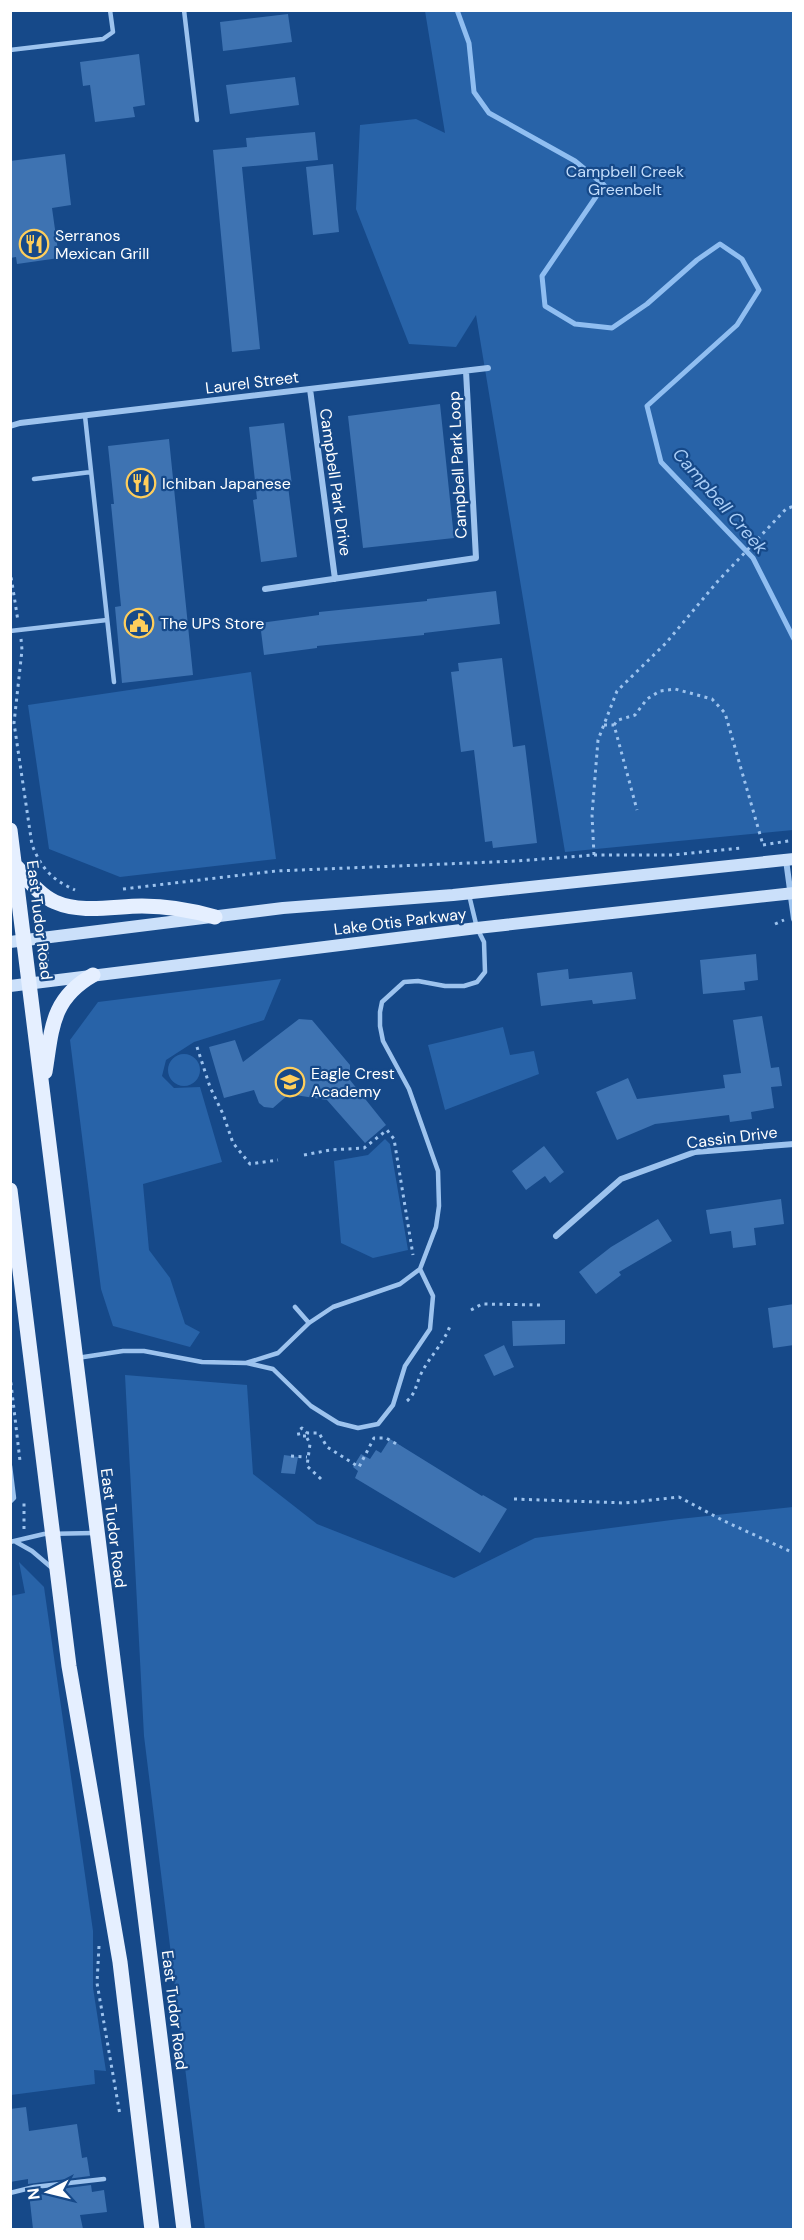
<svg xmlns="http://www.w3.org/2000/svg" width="804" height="2240" font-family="'DM Sans',sans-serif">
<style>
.green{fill:#2863a8}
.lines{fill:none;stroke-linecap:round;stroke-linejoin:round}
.stream{stroke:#90bef1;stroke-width:5}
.building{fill:#3e73b2}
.path{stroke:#9dc3ee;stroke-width:3;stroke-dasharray:3 4.5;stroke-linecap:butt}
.service{stroke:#9dc3ee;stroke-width:4.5}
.minor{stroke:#9dc3ee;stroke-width:6}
.secondary{stroke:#cbe0fa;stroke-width:12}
.primary{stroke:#e5efff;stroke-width:15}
.labels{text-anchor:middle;stroke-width:4.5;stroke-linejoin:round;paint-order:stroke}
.park-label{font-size:16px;fill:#c3ddfb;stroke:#164989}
.poi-label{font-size:16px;fill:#fff;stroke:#164989;text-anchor:start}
.street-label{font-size:16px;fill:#fff;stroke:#164989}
.water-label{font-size:18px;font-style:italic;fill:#a9cdf6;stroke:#164989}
</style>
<rect width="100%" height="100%" fill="#164989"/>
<path class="green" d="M 425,11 L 793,11 L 793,830 L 565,852 L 476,315 L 456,347 L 409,344 L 356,209 L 360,125 L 416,119 L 445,133 Z
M 251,672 L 276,859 L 120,877 L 49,849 L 28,705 Z
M 281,979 L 264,1020 L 194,1042 L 166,1060 L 162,1076 L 174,1088 L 200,1087 L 222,1162 L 143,1184 L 149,1250 L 170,1278 L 185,1324 L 200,1332 L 190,1347 L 113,1326 L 101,1289 L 70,1040 L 98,1002 Z
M 503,1027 L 510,1055 L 534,1051 L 539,1074 L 445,1110 L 428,1045 Z
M168 1070a16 16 0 1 1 32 0a16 16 0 1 1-32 0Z
M 385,1139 L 390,1144 L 408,1250 L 373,1258 L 341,1243 L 334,1161 L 368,1155 Z
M 125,1375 L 247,1385 L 253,1474 L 317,1524 L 454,1578 L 535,1538 L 679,1519 L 793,1507 L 793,2229 L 205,2229 L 144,1736 Z
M 19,1562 L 44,1587 L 93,1931 L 93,1988 L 106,2071 L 94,2070 L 95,2084 L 11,2095 L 10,1596 L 25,1593 Z"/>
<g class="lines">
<path class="stream" d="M 457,10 L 469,43 L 474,92 L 489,113 L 575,161 L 604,185 L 542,276 L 545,306 L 575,324 L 612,328 L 647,304 L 697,260 L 720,244 L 742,259 L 759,290 L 737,325 L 647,406 L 661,462 L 753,558 L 794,639"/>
</g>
<path class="building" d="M 288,14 L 292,42 L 223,51 L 220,22 Z
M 139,54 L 145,105 L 133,107 L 135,117 L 95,122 L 90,85 L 83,86 L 80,62 Z
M 295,77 L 299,105 L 230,114 L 226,85 Z
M 315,132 L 318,160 L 242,167 L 260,349 L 232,352 L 213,150 L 247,147 L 246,138 Z
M 65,154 L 71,205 L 52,208 L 59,258 L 17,264 L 16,257 L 10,258 L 10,161 Z
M 333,164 L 339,232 L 313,235 L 306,167 Z
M 440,404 L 454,538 L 363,548 L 348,416 Z
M 284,423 L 292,485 L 288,486 L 297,557 L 261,562 L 253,500 L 257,499 L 249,427 Z
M 169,439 L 193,675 L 122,683 L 115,607 L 121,606 L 111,504 L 114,504 L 108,446 Z
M 496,591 L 500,624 L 424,633 L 424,635 L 317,646 L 317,648 L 264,655 L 260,623 L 319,615 L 319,612 L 427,601 L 427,599 Z
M 502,658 L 513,747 L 525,745 L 537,843 L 493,848 L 492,841 L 485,842 L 474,750 L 461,752 L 451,672 L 459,671 L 458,663 Z
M 756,954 L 758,980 L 744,982 L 745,990 L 703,994 L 700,960 Z
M 568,969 L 569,979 L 632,972 L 636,999 L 593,1004 L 592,1000 L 541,1006 L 537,973 Z
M 762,1016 L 771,1068 L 779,1067 L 782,1086 L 771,1087 L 774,1108 L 751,1112 L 752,1119 L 730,1122 L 729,1115 L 655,1124 L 617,1140 L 596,1092 L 628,1078 L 637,1099 L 725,1088 L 723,1075 L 741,1073 L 733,1020 Z
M 299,1019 L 312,1020 L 350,1065 L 350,1080 L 386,1125 L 365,1143 L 327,1100 L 289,1094 L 273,1108 L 264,1107 L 259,1103 L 254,1090 L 224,1098 L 209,1047 L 235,1040 L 243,1062 Z
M 544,1146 L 564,1172 L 550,1183 L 545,1176 L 526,1190 L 512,1171 Z
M 781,1199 L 784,1224 L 754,1228 L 756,1245 L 733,1248 L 731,1231 L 710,1234 L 706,1210 Z
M 658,1219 L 672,1241 L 619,1272 L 621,1275 L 596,1294 L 579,1272 L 611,1247 Z
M 794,1304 L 794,1345 L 773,1348 L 768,1308 Z
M 565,1320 L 565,1344 L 513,1346 L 512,1321 Z
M 504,1345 L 514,1367 L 494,1376 L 484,1355 Z
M 390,1439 L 482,1496 L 483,1495 L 507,1509 L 480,1553 L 355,1478 L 358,1471 L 353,1467 L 361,1454 L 370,1459 L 376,1450 L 381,1453 Z
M 284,1455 L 298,1457 L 295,1474 L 281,1473 Z
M 26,2107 L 29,2131 L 77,2124 L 82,2158 L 87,2157 L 90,2176 L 28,2184 L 28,2179 L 10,2182 L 10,2109 Z
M 91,2185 L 92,2192 L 104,2190 L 107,2212 L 80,2215 L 83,2229 L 33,2229 L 29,2193 Z"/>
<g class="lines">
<path class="path" d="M 10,570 L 18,621
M 21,639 L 22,650 L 14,723 L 32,845 C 42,869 51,879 75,890
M 604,725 L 614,725 L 637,810
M 614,725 L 618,720 L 635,715 L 647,699 L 660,691 L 675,689 L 712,699 L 725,713 L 763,845
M 763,845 L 794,840
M 594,855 L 592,815 L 598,740 L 617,691 L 666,643 L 718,581 L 786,509 L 794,506
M 123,889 L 276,871 L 517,861 L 594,855 L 672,855 L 741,848
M 36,920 L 46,920
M 775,924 L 784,920
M 47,951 L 47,966
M 197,1047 L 210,1087 L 223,1114 L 233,1143 L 250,1164 L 278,1160
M 304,1155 L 330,1150 L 364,1148 L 387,1130 L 394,1139 L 413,1255
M 471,1310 L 482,1304 L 541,1305
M 10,1375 L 20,1461
M 407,1401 C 415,1394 416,1386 420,1376 C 428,1358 443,1345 450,1326
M 306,1436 L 299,1436 L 298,1431 L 302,1428 L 307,1433
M 291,1456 L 307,1457
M 321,1479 L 307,1466 L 310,1444 L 306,1436 L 307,1433 L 319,1433 L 327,1447 L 359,1467 L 374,1438 L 386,1438 L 400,1446
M 514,1499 L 625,1503 L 679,1497 L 724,1521 L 794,1553
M 24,1529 L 24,1503
M 99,1946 L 97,1983 L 120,2115"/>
<path class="service" d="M 184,10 L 197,120
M 10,50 L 103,39 L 113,32 L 110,10
M 85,416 L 114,682
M 34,479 L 91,472
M 10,631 L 107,620
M 295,1307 L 309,1323
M 77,1358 L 123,1351 L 144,1351 L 202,1362 L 246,1363 L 278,1353 L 309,1323 L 333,1307 L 400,1284 L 420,1269 L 436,1227 L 439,1206 L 438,1171 L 409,1089 L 383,1041 L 380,1026 L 380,1012 L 382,1002 L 404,982 L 418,981 L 445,986 L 464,986 L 477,982 L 485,972 L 484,942 L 477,928 L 469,895
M 247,1363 L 273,1369 L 311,1406 L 338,1423 L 358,1428 L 378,1424 L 393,1405 L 405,1366 L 430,1329 L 433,1296 L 420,1269
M 10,1466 L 14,1498 L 10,1502
M 10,1542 L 44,1534 L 94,1533
M 16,1542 L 32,1551 L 52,1568
M 10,2193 L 34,2187 L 104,2179"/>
<path class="minor" d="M 310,389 L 335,579
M 10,426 L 20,423 L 488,368
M 265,589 L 476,558 L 466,371
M 786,860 L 794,919
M 556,1236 L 621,1179 L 695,1152 L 794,1144"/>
<path class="secondary" d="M 10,942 L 283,908 L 453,895 L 794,859
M 10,986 L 477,928 L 794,893"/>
<path class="primary" d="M 10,830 L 184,2230
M 15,865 C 27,878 39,895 55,902 C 82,914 115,906 142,906 C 167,906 191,910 215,917
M 45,1072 C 52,1029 51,999 93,975
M 10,1190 L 69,1666 L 120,1962 L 152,2230"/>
</g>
<defs>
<g id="restaurant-ring" transform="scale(1.5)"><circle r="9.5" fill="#164989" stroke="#ffce5b" stroke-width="1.5"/><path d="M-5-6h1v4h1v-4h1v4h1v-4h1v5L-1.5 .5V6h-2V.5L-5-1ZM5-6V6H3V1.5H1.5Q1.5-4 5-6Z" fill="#ffce5b"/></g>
<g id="civic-ring" transform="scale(1.5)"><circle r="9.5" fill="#164989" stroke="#ffce5b" stroke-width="1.5"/><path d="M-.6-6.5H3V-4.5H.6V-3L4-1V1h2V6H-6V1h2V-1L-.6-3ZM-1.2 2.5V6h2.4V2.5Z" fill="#ffce5b"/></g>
<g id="school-ring" transform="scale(1.5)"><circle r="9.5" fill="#164989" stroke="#ffce5b" stroke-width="1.5"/><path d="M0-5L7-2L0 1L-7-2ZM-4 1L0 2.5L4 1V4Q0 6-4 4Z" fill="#ffce5b"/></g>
</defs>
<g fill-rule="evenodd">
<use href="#restaurant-ring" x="34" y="244"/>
<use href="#restaurant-ring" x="141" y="483"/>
<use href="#civic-ring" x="139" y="623"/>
<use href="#school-ring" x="290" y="1082"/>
</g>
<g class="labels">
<g class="park-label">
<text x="625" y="177">Campbell Creek<tspan x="625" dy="18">Greenbelt</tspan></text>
</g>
<g class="poi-label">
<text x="55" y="241">Serranos<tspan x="55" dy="18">Mexican Grill</tspan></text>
<text x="162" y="489">Ichiban Japanese</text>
<text x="160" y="629">The UPS Store</text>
<text x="311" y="1079">Eagle Crest<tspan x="311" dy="18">Academy</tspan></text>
</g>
<g class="street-label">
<text transform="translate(252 382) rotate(-7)" y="6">Laurel Street</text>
<text transform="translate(457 465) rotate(-93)" y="6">Campbell Park Loop</text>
<text transform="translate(336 482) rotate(82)" y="6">Campbell Park Drive</text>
<text transform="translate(40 920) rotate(83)" y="6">East Tudor Road</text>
<text transform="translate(400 921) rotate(-7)" y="6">Lake Otis Parkway</text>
<text transform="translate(732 1137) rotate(-7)" y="6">Cassin Drive</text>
<text transform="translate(114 1528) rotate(83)" y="6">East Tudor Road</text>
<text transform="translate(175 2010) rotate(83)" y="6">East Tudor Road</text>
</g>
<g class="water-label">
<text transform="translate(720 501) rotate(49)" y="6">Campbell Creek</text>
</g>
</g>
<rect width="804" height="2240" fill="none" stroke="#ffffff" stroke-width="24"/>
<g transform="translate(48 2192) rotate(263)" stroke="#164989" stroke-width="4.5" paint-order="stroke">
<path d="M0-4.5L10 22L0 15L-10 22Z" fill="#ffffff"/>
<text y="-9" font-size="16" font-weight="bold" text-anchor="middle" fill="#ffffff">N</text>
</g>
</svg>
